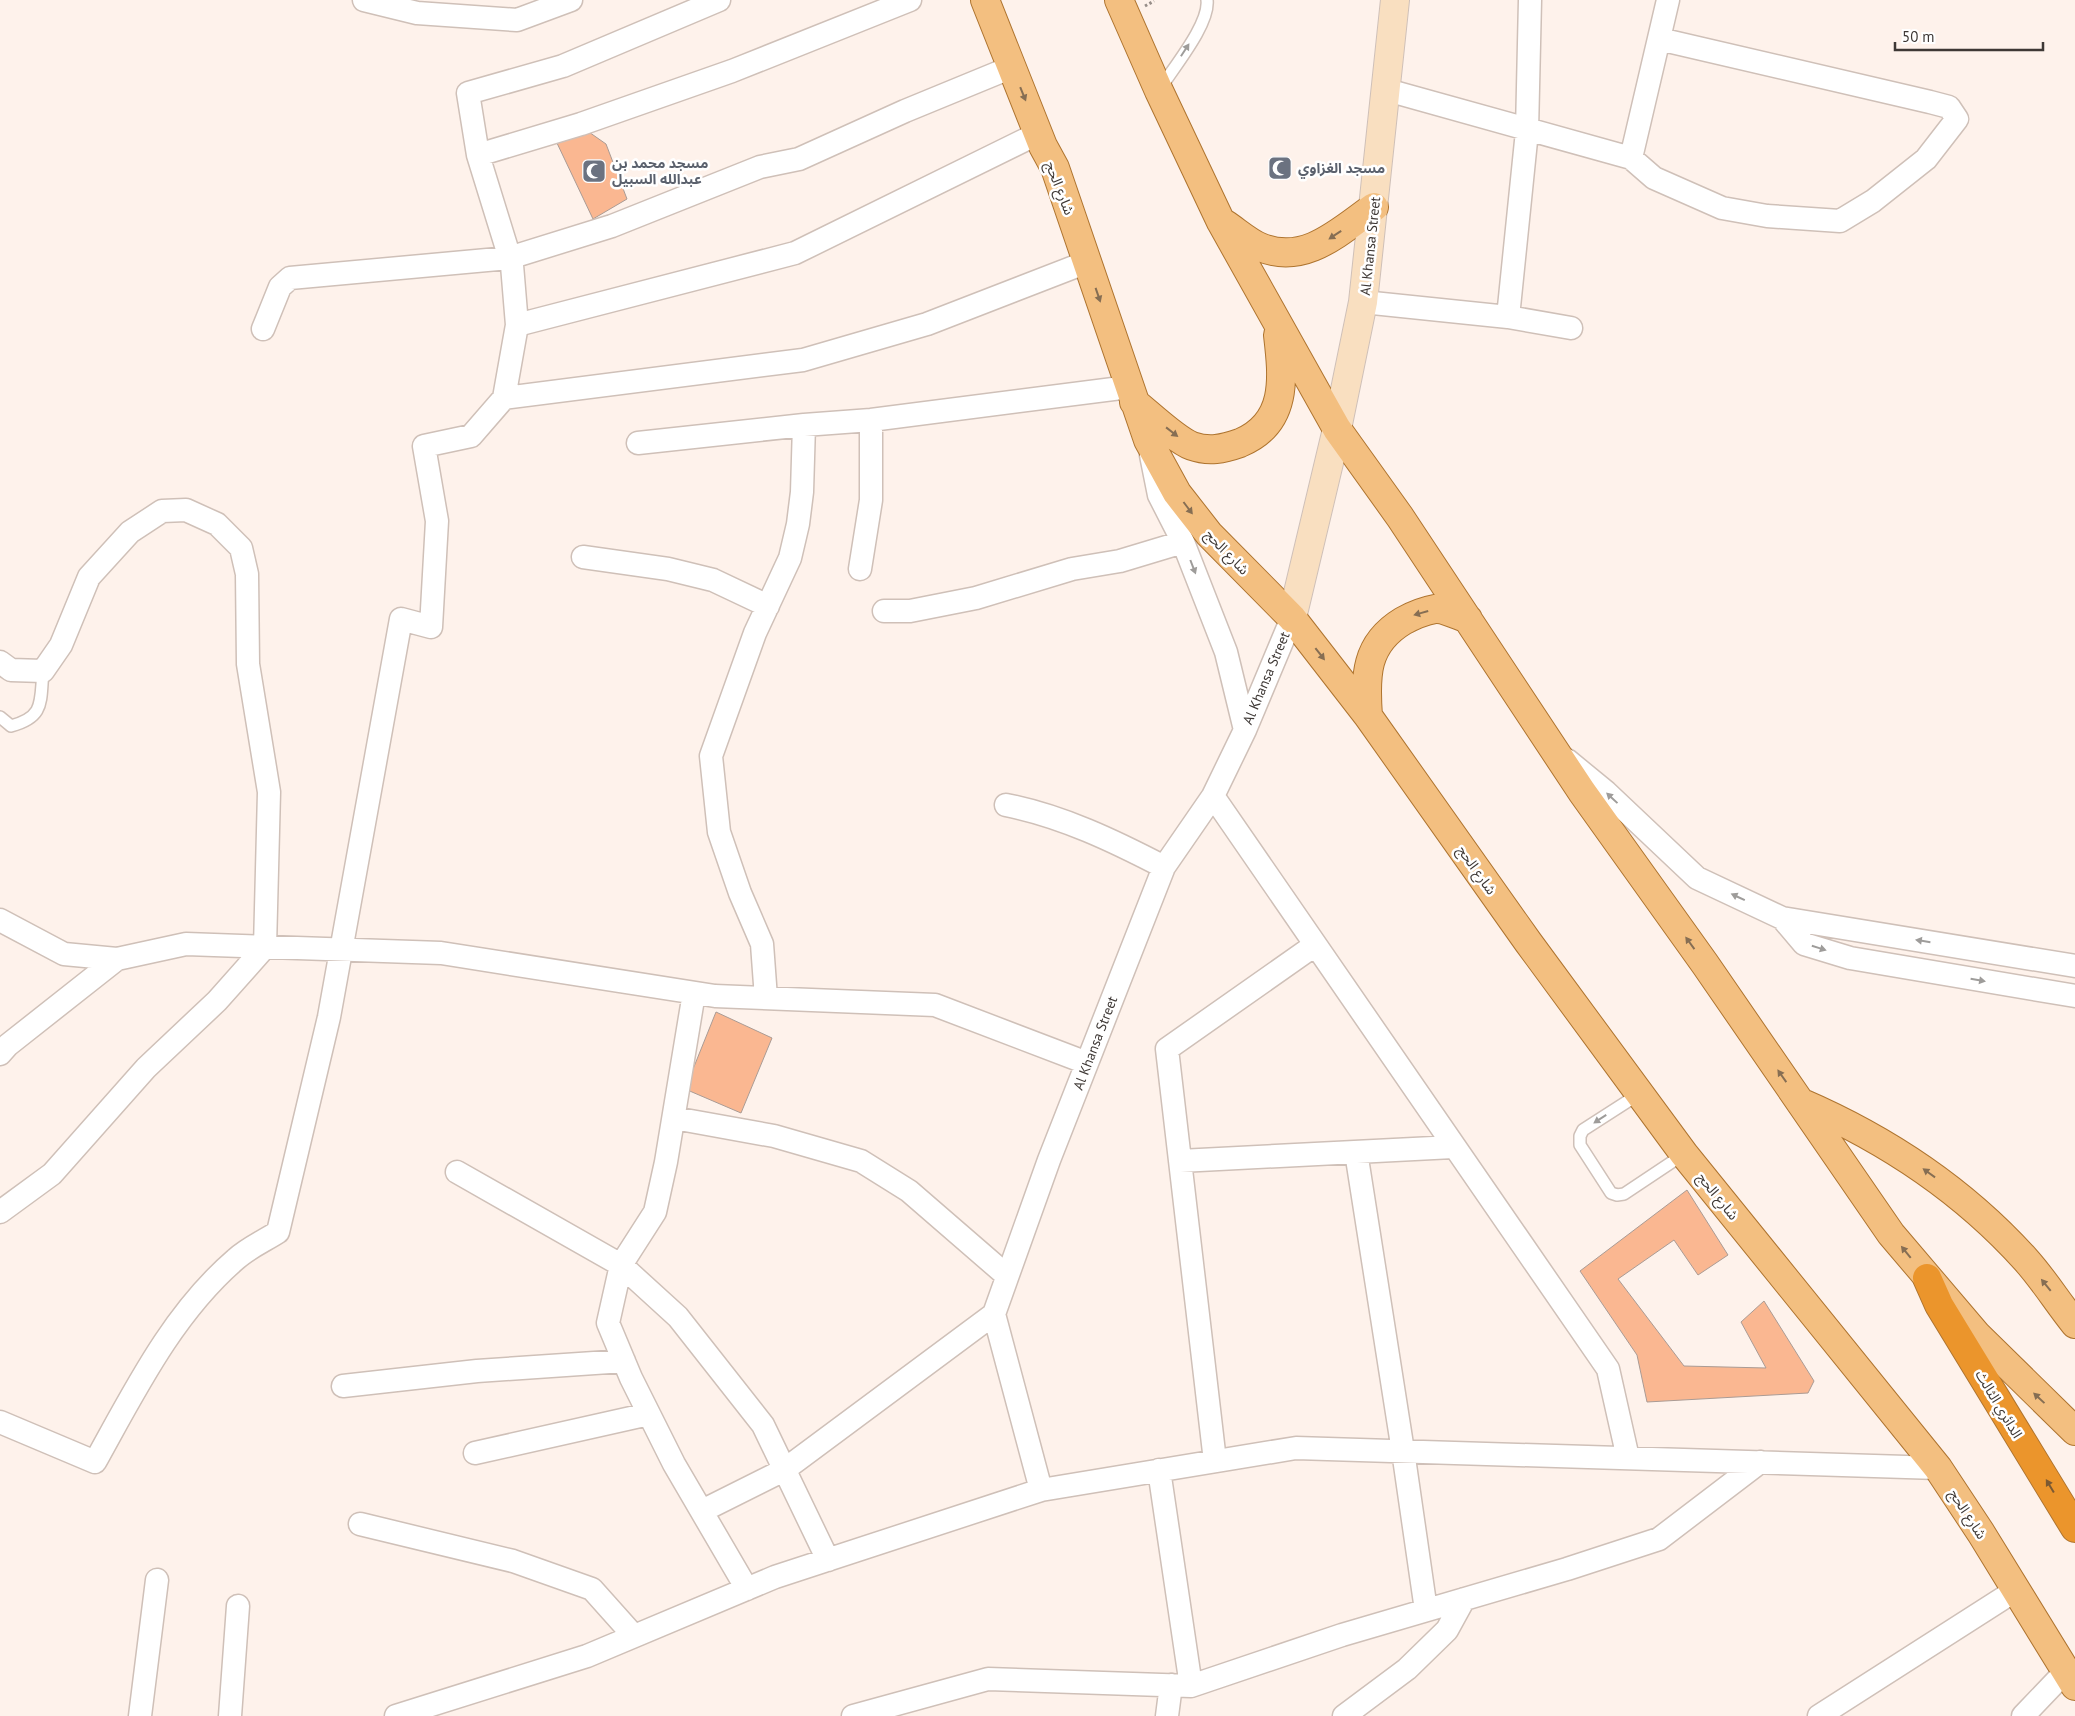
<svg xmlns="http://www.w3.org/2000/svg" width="2075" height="1716" font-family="'PT Sans','Noto Sans Arabic',sans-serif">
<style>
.building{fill:#fab791;stroke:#aa9b94}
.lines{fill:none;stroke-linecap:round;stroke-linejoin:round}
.lane-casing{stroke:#cfc0b8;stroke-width:14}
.street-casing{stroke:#cfc0b8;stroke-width:25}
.secondary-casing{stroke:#cfc0b8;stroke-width:30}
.primary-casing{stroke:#ae742f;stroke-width:30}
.highway-casing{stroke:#ae742f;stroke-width:30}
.path{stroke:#978e89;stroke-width:3;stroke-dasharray:2.5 2.5;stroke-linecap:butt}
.lane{stroke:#fff;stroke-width:11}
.street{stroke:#fff;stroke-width:22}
.secondary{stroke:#f9dfc0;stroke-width:28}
.primary{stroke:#f3bf80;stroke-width:28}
.highway{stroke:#eb952c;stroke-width:28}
.oneway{fill:#9e9c9a}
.oneway2{fill:#866e53}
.oneway3{fill:#7b5932}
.labels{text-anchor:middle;stroke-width:5;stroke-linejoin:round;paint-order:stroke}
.worship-label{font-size:14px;font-weight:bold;fill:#5b616d;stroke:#fff;text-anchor:start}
.street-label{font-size:14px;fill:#3e3835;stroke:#fff}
</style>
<rect width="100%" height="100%" fill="#fef2eb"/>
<path class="building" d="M 586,130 L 606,144 L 627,199 L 593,219 L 556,141 Z
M 716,1012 L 772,1038 L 741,1113 L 685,1089 Z
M 1687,1190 L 1728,1255 L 1698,1275 L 1674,1240 L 1618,1279 L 1684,1366 L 1766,1368 L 1741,1322 L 1764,1301 L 1814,1381 L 1808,1393 L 1647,1402 L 1637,1355 L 1580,1271 Z"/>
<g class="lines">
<g class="lane-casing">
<path id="lane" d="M 1160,89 C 1173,68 1210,24 1207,0
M 0,717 L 11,726 C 45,717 40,702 43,671
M 1639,1094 L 1583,1130 L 1580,1136 L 1580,1145 L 1611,1193 L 1617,1195 L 1624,1194 L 1684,1154"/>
</g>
<g class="street-casing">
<path id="street" d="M 364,0 L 417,13 L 517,20 L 571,0
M 1387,90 L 1631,158 L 1668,0
M 478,155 L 581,124 L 732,71 L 910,0
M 1631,158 L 1654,178 L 1722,208 L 1767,216 L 1840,221 L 1873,201 L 1926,159 L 1957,119 L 1949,107 L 1930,102 L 1659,39
M 1363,302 L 1508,317 L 1571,328
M 1508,317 L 1527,131 L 1530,0
M 517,325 L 795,253 L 1039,133
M 263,329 L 280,287 L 290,278 L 509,258 L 612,226 L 760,167 L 799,159 L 905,111 L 1012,67
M 504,398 L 803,360 L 927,324 L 1087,262
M 804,425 L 871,420 L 1129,387
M 638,443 L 804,425 L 802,492 L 798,524 L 790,558 L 755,633 L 711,756 L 719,832 L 740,893 L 762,944 L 766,998
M 1151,455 L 1159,495 L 1183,542 L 1226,652 L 1245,730
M 583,557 L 668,569 L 713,580 L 768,606
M 860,569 L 871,500 L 871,420
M 884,611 L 910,611 L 976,598 L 1072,569 L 1120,561 L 1183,542
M 0,662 L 11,670 L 43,671 L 61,645 L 89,577 L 130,532 L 162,511 L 186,510 L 217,524 L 241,548 L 247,574 L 248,664 L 269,792 L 265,947 L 217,1001 L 146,1068 L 52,1174 L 0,1212
M 1567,760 L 1606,792 L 1697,878 L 1782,918 L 2075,966
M 1213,796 L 1608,1369 L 1628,1458
M 1006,805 C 1062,816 1114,841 1164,867
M 1782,918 L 1804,944 L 1850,958 L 2075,996
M 0,920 L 64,954 L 117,959 L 186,944 L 441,953 L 715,996 L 935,1005 L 1087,1063
M 694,993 L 666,1162 L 655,1212 L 621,1265 L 608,1323 L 631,1378 L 674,1464 L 747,1589
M 0,1054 L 8,1045 L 117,959
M 674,1118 L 774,1136 L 861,1161 L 909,1191 L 1006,1275
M 1356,1152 L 1403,1451 L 1426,1610
M 1180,1161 L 1453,1147
M 457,1172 L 621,1265 L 678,1317 L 763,1425 L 828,1560
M 343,1386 L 477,1371 L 624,1361
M 0,1422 L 95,1462 C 135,1390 173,1313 236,1259 C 248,1248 264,1241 278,1232 L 329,1017 L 401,619 L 431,627 L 437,521 L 424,446 L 471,436 L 504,398 L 517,325 L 512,265 L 478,155 L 468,93 L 563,66 L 719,0
M 475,1453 L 649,1414
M 1215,1461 L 1167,1049 L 1315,945
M 1159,1470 L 1191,1686
M 1041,1490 L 994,1314 L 1049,1160 L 1164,867 L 1213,796 L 1245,730 L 1292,618
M 702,1511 L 784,1470 L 994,1314
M 360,1524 L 513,1561 L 592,1589 L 634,1636
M 140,1716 L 157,1580
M 230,1716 L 238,1606
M 396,1716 L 587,1656 L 775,1577 L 1041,1490 L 1296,1448 L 1938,1468
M 853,1716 L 988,1679 L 1191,1686 L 1342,1635 L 1567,1569 L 1659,1539 L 1760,1462
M 1167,1716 L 1171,1685
M 1344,1716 L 1407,1669 L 1447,1630 L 1464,1599
M 1819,1716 L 2016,1590
M 2023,1716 L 2066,1671"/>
</g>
<g class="secondary-casing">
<path id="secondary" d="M 1292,618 L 1337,429 L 1363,302 L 1395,0"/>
</g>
<g class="primary-casing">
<path id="primary" d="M 985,0 L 1043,146 L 1055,168 L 1148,440 L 1177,493 L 1209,534 L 1292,618 L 1368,716 L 1528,942 L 1684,1154 L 1938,1468 L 1981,1533 L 2075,1686
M 1119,0 L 1159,91 L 1221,222 L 1337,429 L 1400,517 L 1582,792 L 1705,964 L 1891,1234 L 1977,1335 L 2075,1431
M 1225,224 C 1236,231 1248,242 1260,247 C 1305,266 1340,231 1374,207
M 1134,402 C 1148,413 1176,440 1192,446 C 1209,452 1223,449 1240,443 C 1288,423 1283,378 1278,335
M 1368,716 C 1365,676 1365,644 1403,621 C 1412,616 1424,611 1435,609 C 1444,608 1459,616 1468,619
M 1800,1102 C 1886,1139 1963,1190 2026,1260 C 2044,1280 2058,1303 2075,1324"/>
</g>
<g class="highway-casing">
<path id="highway" d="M 1927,1278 L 1939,1305 L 2075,1528"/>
</g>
<path class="path" d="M 1145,6 L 1154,1"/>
<use href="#lane" class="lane"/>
<use href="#street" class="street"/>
<use href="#secondary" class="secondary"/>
<use href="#primary" class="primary"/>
<use href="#highway" class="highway"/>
</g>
<defs><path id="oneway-solid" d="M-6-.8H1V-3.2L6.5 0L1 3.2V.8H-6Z" transform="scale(1.25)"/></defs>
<g class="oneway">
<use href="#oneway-solid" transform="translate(1185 50) rotate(-57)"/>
<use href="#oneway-solid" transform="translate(1193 567) rotate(69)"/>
<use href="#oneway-solid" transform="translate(1612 798) rotate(-137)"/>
<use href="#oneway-solid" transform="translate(1738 897) rotate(-155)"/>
<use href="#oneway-solid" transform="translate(1923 941) rotate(-171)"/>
<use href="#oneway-solid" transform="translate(1819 948) rotate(17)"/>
<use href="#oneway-solid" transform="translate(1978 980) rotate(10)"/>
<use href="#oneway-solid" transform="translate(1600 1119) rotate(147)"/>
</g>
<g class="oneway2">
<use href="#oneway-solid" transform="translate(1023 94) rotate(68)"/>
<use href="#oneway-solid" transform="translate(1335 235) rotate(146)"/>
<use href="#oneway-solid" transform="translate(1098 295) rotate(71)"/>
<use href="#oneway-solid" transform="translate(1172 432) rotate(38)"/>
<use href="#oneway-solid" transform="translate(1188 508) rotate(53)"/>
<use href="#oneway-solid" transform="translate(1421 613) rotate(164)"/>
<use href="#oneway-solid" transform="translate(1320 654) rotate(52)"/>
<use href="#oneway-solid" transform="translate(1690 943) rotate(-126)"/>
<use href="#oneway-solid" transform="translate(1782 1076) rotate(-125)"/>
<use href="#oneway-solid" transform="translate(1929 1173) rotate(-144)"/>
<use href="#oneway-solid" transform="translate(1906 1252) rotate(-129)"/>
<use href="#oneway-solid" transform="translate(2046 1285) rotate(-129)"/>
<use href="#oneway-solid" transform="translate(2039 1398) rotate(-137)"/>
</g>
<use class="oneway3" href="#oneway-solid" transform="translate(2050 1486) rotate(-121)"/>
<defs>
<g id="mosque-square" transform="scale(1.25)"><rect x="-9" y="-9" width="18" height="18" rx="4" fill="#6b7280" stroke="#fff"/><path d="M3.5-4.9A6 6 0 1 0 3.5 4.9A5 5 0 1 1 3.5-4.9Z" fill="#fff"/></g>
</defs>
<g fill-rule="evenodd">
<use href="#mosque-square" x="1280" y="168"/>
<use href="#mosque-square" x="594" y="171"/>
</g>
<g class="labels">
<g class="worship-label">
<text x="612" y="168">مسجد محمد بن<tspan x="612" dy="16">عبدالله السبيل</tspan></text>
<text x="1298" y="173">مسجد الغزاوي</text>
</g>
<g class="street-label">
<text transform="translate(1060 188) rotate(69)" y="5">شارع الحج</text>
<text transform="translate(1370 246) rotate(-84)" y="5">Al Khansa Street</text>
<text transform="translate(1227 552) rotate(46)" y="5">شارع الحج</text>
<text transform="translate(1266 678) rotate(-67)" y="5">Al Khansa Street</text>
<text transform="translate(1477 870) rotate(55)" y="5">شارع الحج</text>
<text transform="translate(1095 1043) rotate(-69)" y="5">Al Khansa Street</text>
<text transform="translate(1718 1196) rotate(51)" y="5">شارع الحج</text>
<text transform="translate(1999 1404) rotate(59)" y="5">الدائري الثالث</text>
<text transform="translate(1968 1514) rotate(57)" y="5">شارع الحج</text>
</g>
</g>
<path d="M1895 42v8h148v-8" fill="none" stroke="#3e3835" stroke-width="2.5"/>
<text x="1902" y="42" font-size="15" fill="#3e3835" stroke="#ffffff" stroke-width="4" paint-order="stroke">50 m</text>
</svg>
